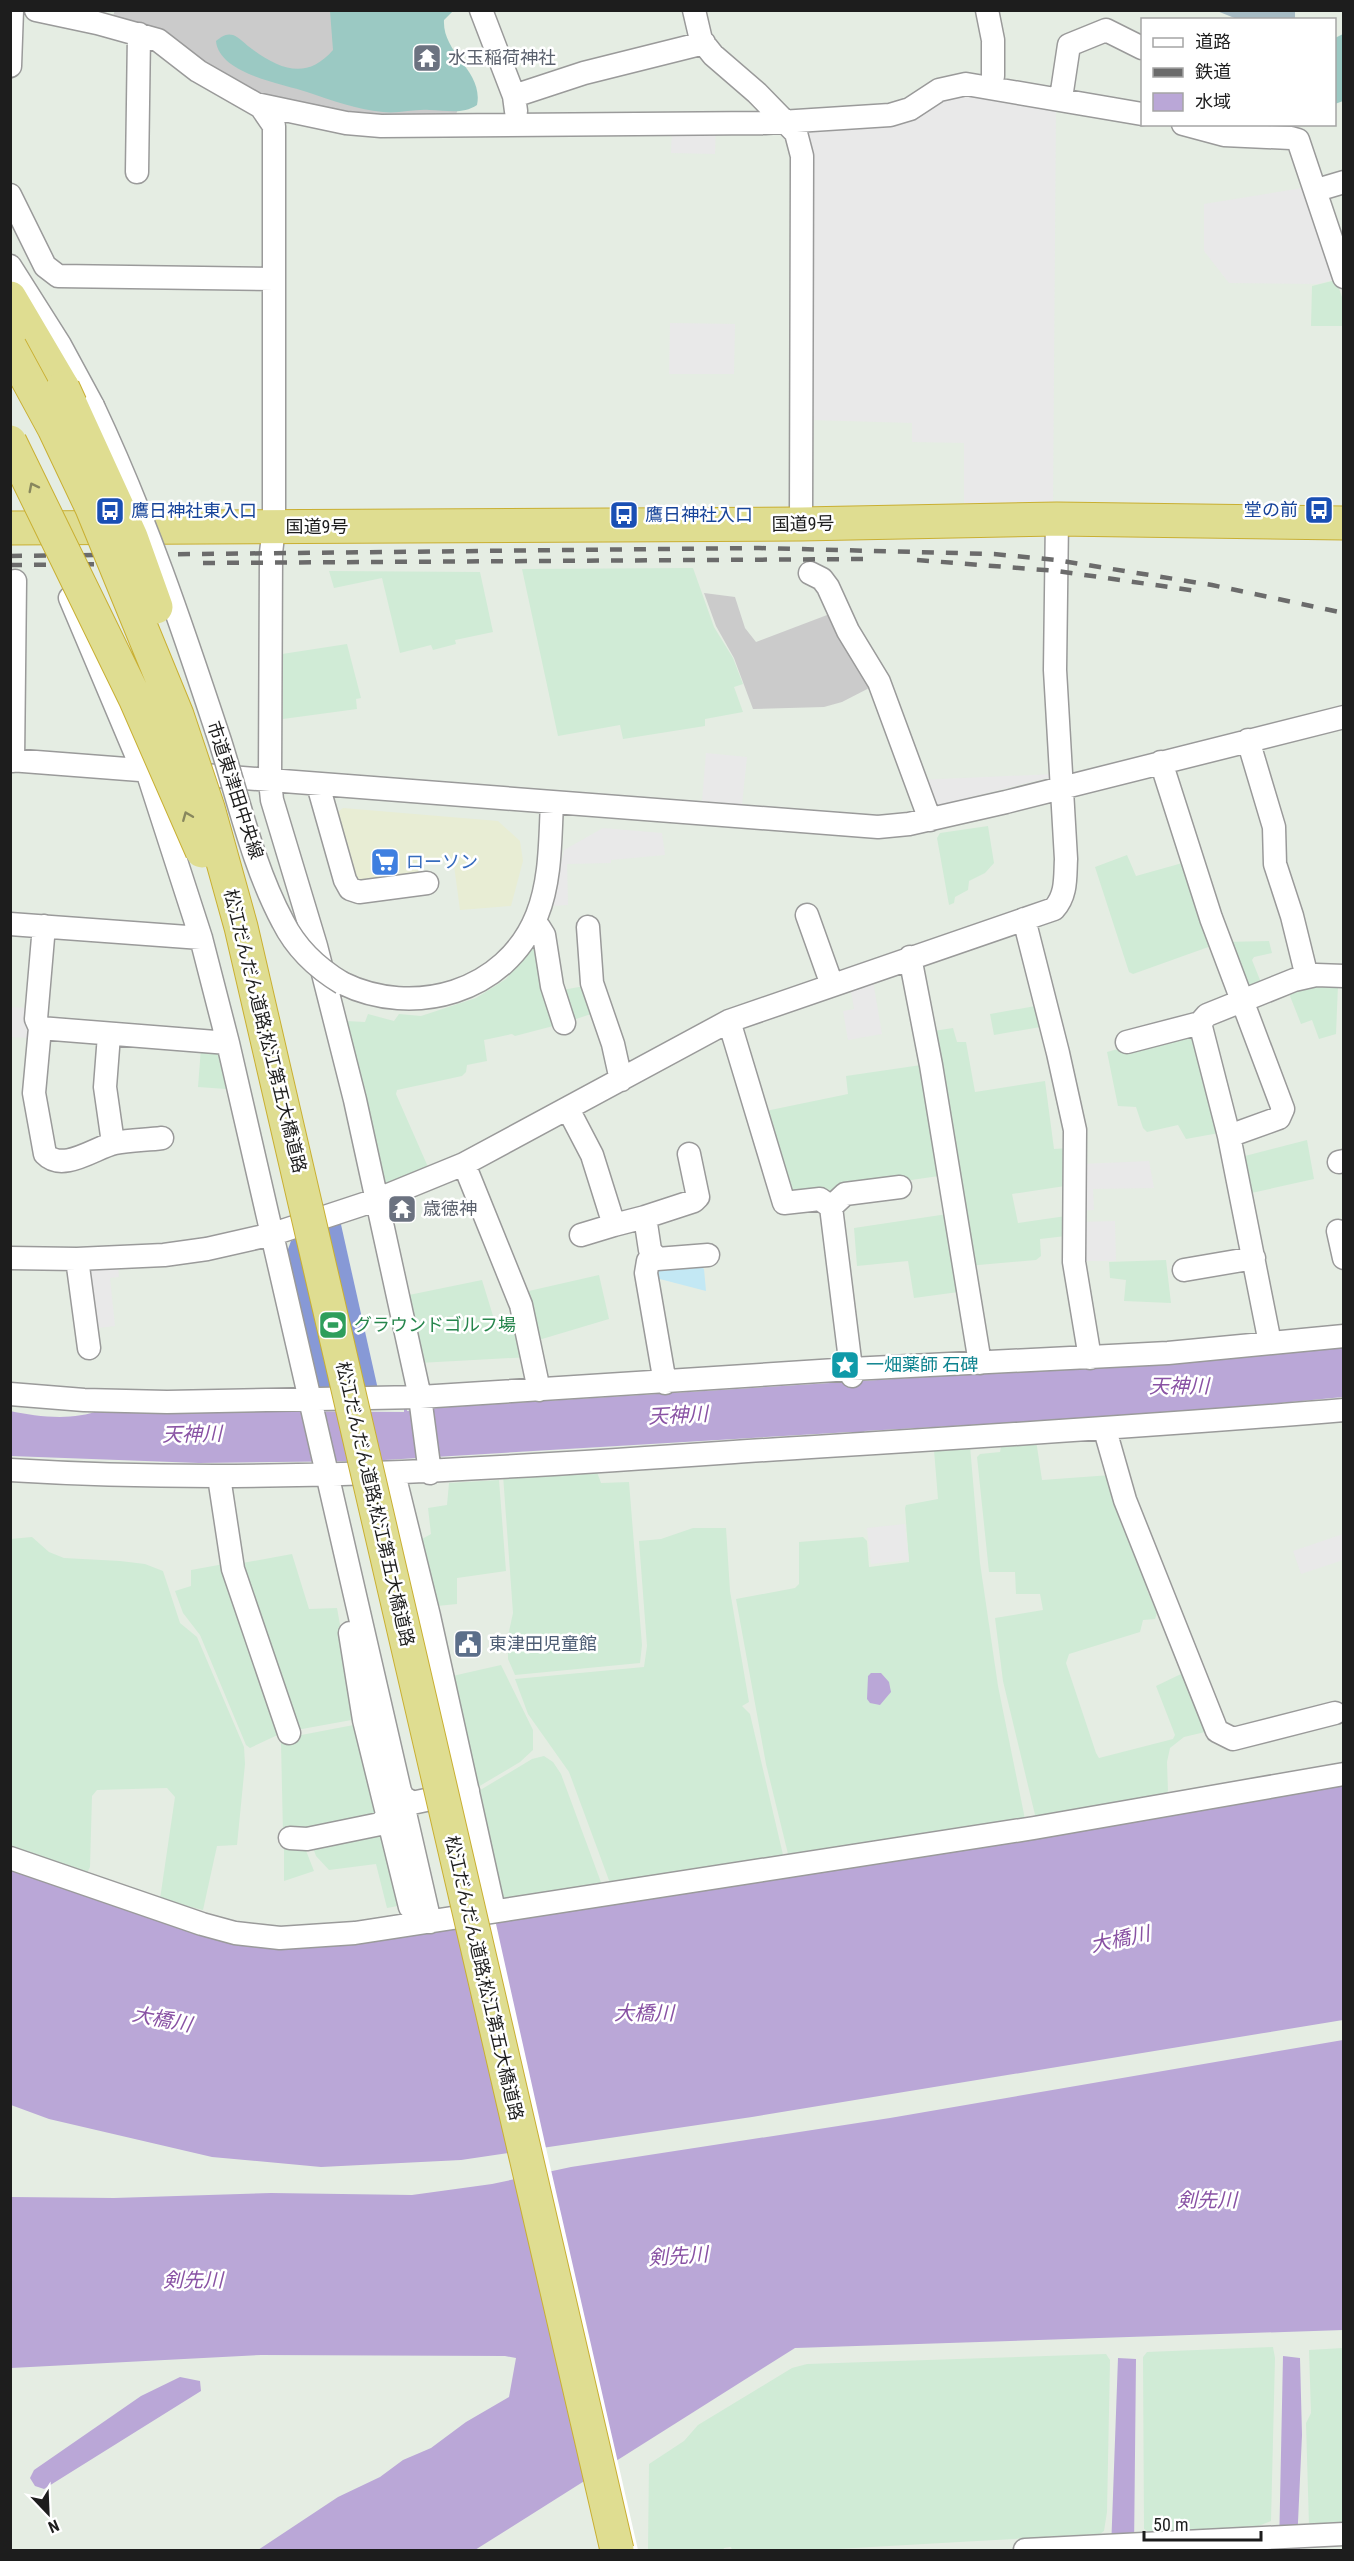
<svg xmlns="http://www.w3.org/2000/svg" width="1354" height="2561" font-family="'Roboto Condensed','Noto Sans JP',sans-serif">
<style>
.commercial{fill:#e8edd4}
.religious{fill:#cbcbcb}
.farmland{fill:#d0ebd6}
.forest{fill:#9bc9c3}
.cemetery{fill:#a6bbc4}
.park{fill:#c3e8f4}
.pitch{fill:#8799d6}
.parking{fill:#e9e9e9}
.water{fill:#baa7d7}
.pier{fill:#fff}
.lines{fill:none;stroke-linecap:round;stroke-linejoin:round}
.minor-casing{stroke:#9a9a9a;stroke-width:25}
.highway-casing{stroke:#c9af32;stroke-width:35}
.minor{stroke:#fff;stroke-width:22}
.highway{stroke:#dfdd91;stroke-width:33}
.rail{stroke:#6b6b6b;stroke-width:4.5;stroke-dasharray:12 12;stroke-linecap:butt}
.minor-bridge-casing{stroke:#9a9a9a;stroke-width:25;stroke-linecap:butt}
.highway-bridge-casing{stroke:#c9af32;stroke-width:35;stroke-linecap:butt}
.minor-bridge{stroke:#fff;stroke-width:22}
.highway-bridge{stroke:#dfdd91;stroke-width:33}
.oneway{stroke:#88875d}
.labels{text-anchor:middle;stroke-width:5;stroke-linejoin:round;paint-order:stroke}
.worship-label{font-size:18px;fill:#5b616d;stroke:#fff;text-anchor:start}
.transit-label{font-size:18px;fill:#164399;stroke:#fff;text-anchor:start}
.street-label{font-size:18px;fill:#1d1d1d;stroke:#fff}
.shop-label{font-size:18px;fill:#366cbe;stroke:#fff;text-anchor:start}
.leisure-label{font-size:18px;fill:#27864d;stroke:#fff;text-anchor:start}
.culture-label{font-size:18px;fill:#0d838f;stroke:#fff;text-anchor:start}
.service-label{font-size:18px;fill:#4e5e75;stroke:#fff;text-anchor:start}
.water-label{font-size:20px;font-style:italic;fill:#8952a4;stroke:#fff}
</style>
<rect width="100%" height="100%" fill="#e5ede3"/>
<path class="commercial" d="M 343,808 L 498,821 L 520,841 L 523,861 L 511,906 L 460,910 L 453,858 L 418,864 L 419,873 L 360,884 L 352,878 L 334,815 Z"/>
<path class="religious" d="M 115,10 L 406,11 L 466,93 L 455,116 L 371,121 L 244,90 L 112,19 Z
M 704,593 L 735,597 L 745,628 L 756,642 L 835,612 L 877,684 L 842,702 L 824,707 L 753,709 L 734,658 L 716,626 Z"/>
<path class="farmland" d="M 1336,280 L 1343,300 L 1343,326 L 1311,326 L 1312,286 Z
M 693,568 L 714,627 L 733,658 L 743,684 L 734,687 L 743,712 L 705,719 L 705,726 L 623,739 L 620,725 L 558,736 L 522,569 Z
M 329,571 L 480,572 L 493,632 L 455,640 L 456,644 L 433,650 L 431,645 L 400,653 L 382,578 L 334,588 Z
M 347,644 L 361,698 L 356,699 L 357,709 L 283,719 L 282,654 Z
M 988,826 L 994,863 L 985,873 L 969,881 L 968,890 L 955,897 L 954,903 L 949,905 L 937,838 L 940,833 Z
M 1127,855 L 1136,876 L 1186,862 L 1214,945 L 1133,974 L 1129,972 L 1095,867 Z
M 1269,941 L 1272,953 L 1254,957 L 1252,960 L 1262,985 L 1242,994 L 1224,942 Z
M 537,942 L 561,1024 L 515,1036 L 512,1034 L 484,1040 L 487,1061 L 467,1065 L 466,1072 L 462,1076 L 397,1090 L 396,1094 L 428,1167 L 382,1190 L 346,1021 L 365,1022 L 368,1014 L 394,1021 L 399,1014 L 421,1016 L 476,998 L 506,979 Z
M 1310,983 L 1338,985 L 1336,1034 L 1319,1039 L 1312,1020 L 1301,1024 L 1288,991 Z
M 585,986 L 594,1013 L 567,1022 L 556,991 Z
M 1041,1005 L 1046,1026 L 994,1035 L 990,1014 Z
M 953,1028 L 957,1042 L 966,1042 L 975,1092 L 1045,1081 L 1054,1149 L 1069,1148 L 1065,1186 L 1012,1194 L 1018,1223 L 1066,1216 L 1066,1236 L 1040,1239 L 1041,1256 L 1036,1260 L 967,1266 L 927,1032 Z
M 1190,1029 L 1219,1133 L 1186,1139 L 1178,1125 L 1147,1132 L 1143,1128 L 1136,1107 L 1118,1106 L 1107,1052 Z
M 201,1048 L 218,1049 L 226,1089 L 198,1087 Z
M 928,1064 L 946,1175 L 786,1198 L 761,1112 L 848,1094 L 846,1076 Z
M 1307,1140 L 1314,1179 L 1247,1194 L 1241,1157 Z
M 954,1213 L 966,1291 L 914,1298 L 908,1261 L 857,1266 L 854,1228 Z
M 1166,1260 L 1171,1303 L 1124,1301 L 1126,1280 L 1110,1278 L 1109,1262 Z
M 599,1275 L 609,1319 L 532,1342 L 520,1293 Z
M 482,1280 L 494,1319 L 521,1317 L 530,1357 L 419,1363 L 404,1296 Z
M 1036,1440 L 1042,1480 L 1111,1475 L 1151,1585 L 1147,1590 L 1157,1613 L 1155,1619 L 1143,1620 L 1140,1632 L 1069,1654 L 1066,1663 L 1096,1753 L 1099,1758 L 1173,1739 L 1175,1735 L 1156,1686 L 1181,1674 L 1185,1675 L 1205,1732 L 1184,1737 L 1170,1748 L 1167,1762 L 1168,1791 L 1166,1795 L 1036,1819 L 1003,1681 L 995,1618 L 1043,1610 L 1040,1594 L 1016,1594 L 1015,1572 L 989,1572 L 977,1457 L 980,1454 L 1000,1452 L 1002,1442 Z
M 970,1446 L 980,1563 L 998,1686 L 1025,1819 L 790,1862 L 766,1764 L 736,1599 L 795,1588 L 799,1584 L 799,1542 L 863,1537 L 867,1541 L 869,1567 L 909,1562 L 905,1508 L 906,1505 L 938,1499 L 934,1450 Z
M 597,1472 L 601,1483 L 629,1482 L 642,1645 L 640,1663 L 515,1675 L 508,1659 L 508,1636 L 513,1613 L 503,1475 Z
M 499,1480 L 506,1571 L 457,1578 L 457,1604 L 437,1606 L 434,1603 L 422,1539 L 431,1534 L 428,1508 L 447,1505 L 449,1483 Z
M 693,1528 L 726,1528 L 730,1591 L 749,1702 L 742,1706 L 750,1714 L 784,1859 L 610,1883 L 569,1772 L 528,1714 L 515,1679 L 644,1667 L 647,1646 L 639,1541 L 661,1539 Z
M 32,1537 L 49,1552 L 64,1558 L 120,1561 L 145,1564 L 163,1571 L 180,1623 L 197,1637 L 244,1747 L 245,1764 L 237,1845 L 217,1846 L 203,1910 L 160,1899 L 175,1797 L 167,1788 L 97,1790 L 92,1796 L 90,1867 L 86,1875 L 11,1848 L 11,1539 Z
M 292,1554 L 309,1609 L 337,1608 L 357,1719 L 291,1731 L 237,1564 Z
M 224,1564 L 284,1732 L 250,1748 L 246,1745 L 200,1635 L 183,1613 L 175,1591 L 191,1586 L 191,1570 Z
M 501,1665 L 533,1730 L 533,1750 L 520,1762 L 478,1787 L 448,1677 Z
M 359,1724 L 385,1812 L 283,1834 L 281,1743 L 296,1736 Z
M 544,1756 L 553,1762 L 561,1774 L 602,1885 L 503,1902 L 477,1792 L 532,1759 Z
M 387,1824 L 403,1905 L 387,1908 L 376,1864 L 329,1870 L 316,1856 L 311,1842 Z
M 284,1842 L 305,1848 L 314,1871 L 284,1881 Z
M 1273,2347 L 1275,2358 L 1271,2521 L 1256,2527 L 1151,2533 L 1144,2529 L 1143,2357 L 1147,2352 Z
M 1343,2348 L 1343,2524 L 1309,2526 L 1306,2423 L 1311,2413 L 1309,2350 Z
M 1106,2354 L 1110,2360 L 1107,2512 L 1104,2531 L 1100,2534 L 819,2550 L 732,2550 L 731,2547 L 724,2548 L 723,2550 L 648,2550 L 649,2464 L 684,2441 L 698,2425 L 792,2368 L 807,2364 Z"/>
<path class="forest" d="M 330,11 L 453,11 L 444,20 C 442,54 484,71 477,105 C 462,115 446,110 429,110 C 413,109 398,114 383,112 C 356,109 333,101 307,92 C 283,84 219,74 216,41 C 221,37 226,33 233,35 C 239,37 246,45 252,49 C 281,70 307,80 333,50 Z
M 1343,34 L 1343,101 L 1335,104 L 1335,38 Z"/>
<path class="cemetery" d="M 1217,11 L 1295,11 L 1295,19 L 1237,19 Z"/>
<path class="park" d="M 696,1263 L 704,1269 L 706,1291 L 652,1277 L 655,1268 Z"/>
<path class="pitch" d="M 340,1220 L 379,1394 L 320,1396 L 287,1252 L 291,1241 Z"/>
<path class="parking" d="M 959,92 L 1056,105 L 1053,508 L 964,507 L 964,443 L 912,442 L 912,423 L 811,420 L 808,128 Z
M 672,125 L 716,126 L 715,154 L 671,153 Z
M 1308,187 L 1336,279 L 1318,284 L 1229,283 L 1204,251 L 1204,204 Z
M 670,323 L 735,324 L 734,374 L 669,374 Z
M 706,753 L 747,757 L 742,805 L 702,801 Z
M 1055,774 L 1055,776 L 928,808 L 918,780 Z
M 603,828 L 662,833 L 665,855 L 611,860 L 611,863 L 567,864 L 568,905 L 552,906 L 564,850 Z
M 873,981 L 882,1034 L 848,1040 L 843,1011 L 854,1009 L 850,986 Z
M 10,1007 L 30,1008 L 27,1038 L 11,1037 Z
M 1149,1161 L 1154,1188 L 1093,1189 L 1094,1210 L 1076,1211 L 1081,1164 Z
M 1115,1221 L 1116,1261 L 1079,1261 L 1078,1222 Z
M 118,1264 L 119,1277 L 110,1278 L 115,1326 L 91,1329 L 88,1267 Z
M 905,1524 L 909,1560 L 871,1564 L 867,1528 Z
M 1343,1534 L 1343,1560 L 1301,1574 L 1293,1551 Z"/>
<path class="water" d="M 1344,1346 L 1343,1397 L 1176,1413 L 865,1431 L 860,1435 L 851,1432 L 368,1461 L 199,1463 L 11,1456 L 10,1411 C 39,1417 73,1421 100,1410 L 404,1412 L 404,1405 L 407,1405 L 407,1411 L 449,1407 L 1023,1371 Z
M 881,1673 L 889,1682 L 891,1692 L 880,1705 L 870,1703 L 867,1699 L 868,1676 L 871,1673 Z
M 1343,1783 L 1343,2020 L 752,2117 L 461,2160 L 321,2167 L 212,2157 L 49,2119 L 11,2105 L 10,1866 L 260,1944 Z
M 1343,2040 L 1343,2330 L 795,2348 L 475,2550 L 258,2550 L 338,2497 L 380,2477 L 403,2460 L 431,2448 L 466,2422 L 509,2397 L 516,2358 L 505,2356 L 261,2355 L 11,2368 L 11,2197 L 114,2198 L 271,2193 L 412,2195 L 492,2184 L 571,2167 L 890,2118 Z
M 1283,2356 L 1300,2358 L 1302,2435 L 1297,2544 L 1301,2550 L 1279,2550 Z
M 1118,2358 L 1136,2359 L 1134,2550 L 1111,2550 Z
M 180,2377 L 200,2381 L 201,2391 L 44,2489 L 35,2486 L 30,2478 L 34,2470 L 141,2396 Z"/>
<path class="pier" d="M 494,1915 L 546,2148 L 638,2550 L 606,2550 L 461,1920 Z"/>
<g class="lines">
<g class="minor-casing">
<path id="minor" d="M 36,10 L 97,23 L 158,40 L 198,71 L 261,107 L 274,126 L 274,527 L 271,553 L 270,781 L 272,800 L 316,946 L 355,1100 L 420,1397 L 430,1473
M 481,10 L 514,96 L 516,111
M 694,10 L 701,40 L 713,55 L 757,93 L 796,133 L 802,156 L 801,524
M 987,10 L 993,40 L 993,76
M 10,66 L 12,10
M 514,96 L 584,73 L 704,43
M 1061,98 L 1069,45 L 1106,30 L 1142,48
M 256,104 L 346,123 L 381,126 L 765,123 L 890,115 L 910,109 L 939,90 L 966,84 L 1142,114
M 1183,124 L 1224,135 L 1291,138 L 1298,140 L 1344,277
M 137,172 L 139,34
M 1317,190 L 1344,182
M 10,195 L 45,266 L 58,276 L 274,279
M 10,266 L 60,345 L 93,406
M 810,573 L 822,579 L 828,587 L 848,631 L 879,682 L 930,820
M 70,598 L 143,771
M 1248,740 L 1274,827 L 1275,864 L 1292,916 L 1307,977
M 10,760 L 878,827 L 909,824 L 1006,802 L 1344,717
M 13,761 L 15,581
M 1161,762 L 1211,918 L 1283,1109 L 1279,1118 L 1229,1136
M 147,771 L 201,938 L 228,1043 L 400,1791 L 403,1797 L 412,1803 L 468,1791
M 318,785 L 345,880 L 350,889 L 359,892 L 427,883
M 807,915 L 832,985
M 1024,919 L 1058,1053 L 1075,1130 L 1074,1262 L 1090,1358
M 10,924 L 201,938
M 533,924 L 539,927 L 544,935 L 552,986 L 564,1023
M 44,926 L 36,1019 L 40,1028 L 34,1093 L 45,1154 C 63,1173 96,1147 115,1143 C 130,1140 147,1140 162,1138
M 588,927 L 592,983 L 613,1044 L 621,1080
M 910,957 L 931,1065 L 980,1363
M 342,983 C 413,1018 506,993 537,915 C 551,880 550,840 552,803
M 729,1021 L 784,1203 L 820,1199 L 831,1207
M 40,1028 L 228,1043
M 109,1035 L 105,1087 L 113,1143
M 1127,1042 L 1200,1023
M 568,1109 L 592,1155 L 614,1225 L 645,1217 L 650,1250 L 657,1259 L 708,1255
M 1339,1162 L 1344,1161
M 464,1164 L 521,1305 L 539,1390
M 645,1217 L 694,1201 L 698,1197 L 689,1154
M 1338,1231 L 1344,1258
M 581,1235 L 614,1225
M 652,1255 L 648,1261 L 646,1273 L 665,1383
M 10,1258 L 77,1259 L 164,1255 L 207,1249 L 273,1234 L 376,1200 L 464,1164 L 729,1021 L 1054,909 C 1067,895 1065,877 1066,859 L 1055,670 L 1057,519
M 77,1259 L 89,1348
M 1184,1270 L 1254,1258
M 1270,1343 L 1229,1136 L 1200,1023 L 1207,1015 L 1294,980 L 1316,975 L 1344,976
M 852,1376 L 831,1207 L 845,1194 L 900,1187
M 10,1394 L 84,1400 L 167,1402 L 420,1397 L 851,1369 L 1168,1353 L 1344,1336
M 1105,1430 L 1125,1500 L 1217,1731 L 1233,1739 L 1335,1713
M 10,1470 C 253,1485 492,1469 734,1452 C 938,1439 1141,1427 1344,1410
M 394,1474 L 429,1616 L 494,1910
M 219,1477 L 233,1569 L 289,1733
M 350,1633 L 364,1720 L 410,1907 L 417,1913 L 428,1913
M 400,1791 L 430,1922
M 290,1838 L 307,1839 L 380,1824 L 389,1814
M 10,1858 L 202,1924 L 235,1933 L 280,1938 L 355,1933 L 1034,1828 L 1344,1774
M 1025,2550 L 1344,2534"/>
</g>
<g class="highway-casing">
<path id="highway" d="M 10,298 L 63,388
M 10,528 L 801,524 L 1057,519 L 1344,523"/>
</g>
<use href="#minor" class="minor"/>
<use href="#highway" class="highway"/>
<path class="rail" d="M 10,556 L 759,548 L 994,554 L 1056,560 L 1212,585 L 1344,613
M 917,560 L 1057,571 L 1197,591
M 203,563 L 869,559
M 10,565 L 122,564"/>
<g class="minor-bridge-casing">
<path id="minor-bridge" d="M 93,406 C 145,516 182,626 220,741 C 239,801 253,866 283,922 C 296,948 317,968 342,983"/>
</g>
<g class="highway-bridge-casing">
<path id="highway-bridge" d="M 10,347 L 54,428 L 92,508 L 177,715 L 208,808 L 241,927 L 617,2550
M 63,388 L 131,537 L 156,607
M 10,442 L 135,698 L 202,851"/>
</g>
<use href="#minor-bridge" class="minor-bridge"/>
<use href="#highway-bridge" class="highway-bridge"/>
</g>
<defs><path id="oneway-chevron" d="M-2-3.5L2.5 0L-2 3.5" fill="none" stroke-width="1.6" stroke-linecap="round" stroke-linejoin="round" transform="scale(1.5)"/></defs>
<g class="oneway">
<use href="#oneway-chevron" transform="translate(33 487) rotate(-117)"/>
<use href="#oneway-chevron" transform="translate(187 816) rotate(-112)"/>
</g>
<defs>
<g id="temple-square" transform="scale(1.5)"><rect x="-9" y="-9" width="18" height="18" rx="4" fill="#6b7280" stroke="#fff"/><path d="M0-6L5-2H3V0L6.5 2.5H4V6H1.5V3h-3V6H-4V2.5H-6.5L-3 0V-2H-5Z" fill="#fff"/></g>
<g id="bus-square" transform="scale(1.5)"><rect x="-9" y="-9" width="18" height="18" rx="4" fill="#1a4fb4" stroke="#fff"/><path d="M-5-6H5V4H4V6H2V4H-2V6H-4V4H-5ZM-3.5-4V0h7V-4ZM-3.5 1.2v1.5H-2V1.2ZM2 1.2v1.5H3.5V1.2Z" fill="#fff"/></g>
<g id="supermarket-square" transform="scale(1.5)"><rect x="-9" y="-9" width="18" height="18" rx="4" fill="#3f7fe0" stroke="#fff"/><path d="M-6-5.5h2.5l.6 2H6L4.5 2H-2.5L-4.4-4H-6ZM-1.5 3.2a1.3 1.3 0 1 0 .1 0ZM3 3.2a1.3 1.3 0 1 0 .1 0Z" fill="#fff"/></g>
<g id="stadium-square" transform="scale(1.5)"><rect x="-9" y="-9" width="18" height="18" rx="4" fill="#2e9e5b" stroke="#fff"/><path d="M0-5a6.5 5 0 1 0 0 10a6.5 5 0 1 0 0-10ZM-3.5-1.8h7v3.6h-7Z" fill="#fff"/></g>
<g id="sight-square" transform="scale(1.5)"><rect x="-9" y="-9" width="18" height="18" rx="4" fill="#0f9aa8" stroke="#fff"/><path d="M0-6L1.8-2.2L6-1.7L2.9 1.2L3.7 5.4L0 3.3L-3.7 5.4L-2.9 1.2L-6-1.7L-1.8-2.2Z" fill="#fff"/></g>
<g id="civic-square" transform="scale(1.5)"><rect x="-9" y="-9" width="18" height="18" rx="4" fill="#5c6f8a" stroke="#fff"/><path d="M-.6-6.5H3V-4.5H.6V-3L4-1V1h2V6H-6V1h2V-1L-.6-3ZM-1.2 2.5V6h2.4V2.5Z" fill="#fff"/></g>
</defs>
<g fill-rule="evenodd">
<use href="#temple-square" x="427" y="58"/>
<use href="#bus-square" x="1319" y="510"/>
<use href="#bus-square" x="110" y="511"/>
<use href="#bus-square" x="624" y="515"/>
<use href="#supermarket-square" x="385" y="862"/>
<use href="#temple-square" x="402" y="1209"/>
<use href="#stadium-square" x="333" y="1325"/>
<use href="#sight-square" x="845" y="1365"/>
<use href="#civic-square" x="468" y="1644"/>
</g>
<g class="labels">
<g class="worship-label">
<text x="448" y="64">水玉稲荷神社</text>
<text x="423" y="1215">歳徳神</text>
</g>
<g class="transit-label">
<text x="1298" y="516" text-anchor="end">堂の前</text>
<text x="131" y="517">鷹日神社東入口</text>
<text x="645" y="521">鷹日神社入口</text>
</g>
<g class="street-label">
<text transform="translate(803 524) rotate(-1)" y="6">国道9号</text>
<text x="317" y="533">国道9号</text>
<text transform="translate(235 790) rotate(72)" y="6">市道東津田中央線</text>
<text transform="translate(265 1031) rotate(76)" y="6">松江だんだん道路;松江第五大橋道路</text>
<text transform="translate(375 1504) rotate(77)" y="6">松江だんだん道路;松江第五大橋道路</text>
<text transform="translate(484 1978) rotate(77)" y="6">松江だんだん道路;松江第五大橋道路</text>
</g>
<g class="shop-label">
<text x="406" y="868">ローソン</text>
</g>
<g class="leisure-label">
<text x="354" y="1331">グラウンドゴルフ場</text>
</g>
<g class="culture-label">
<text x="866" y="1371">一畑薬師 石碑</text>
</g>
<g class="service-label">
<text x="489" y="1650">東津田児童館</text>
</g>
<g class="water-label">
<text x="1179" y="1393">天神川</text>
<text transform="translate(678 1415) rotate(-3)" y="7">天神川</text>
<text transform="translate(192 1434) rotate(-1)" y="7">天神川</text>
<text transform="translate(1120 1939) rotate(-12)" y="7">大橋川</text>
<text x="644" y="2020">大橋川</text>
<text transform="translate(162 2019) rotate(11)" y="7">大橋川</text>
<text x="1207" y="2207">剣先川</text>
<text transform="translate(678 2256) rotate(-4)" y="7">剣先川</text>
<text x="193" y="2287">剣先川</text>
</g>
</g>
<rect width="1354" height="2561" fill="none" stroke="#1d1d1d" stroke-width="24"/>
<rect x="1141" y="18" width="195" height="108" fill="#ffffff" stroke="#a5a5a5" stroke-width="1.5"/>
<rect x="1153" y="38" width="30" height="9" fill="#ffffff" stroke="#a5a5a5" stroke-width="1.5"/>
<text x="1195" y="48" font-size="18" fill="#1d1d1d">道路</text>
<rect x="1153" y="68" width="30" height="9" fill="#6b6b6b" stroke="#a5a5a5" stroke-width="1.5"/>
<text x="1195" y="78" font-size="18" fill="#1d1d1d">鉄道</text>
<rect x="1153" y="93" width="30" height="18" fill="#baa7d7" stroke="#a5a5a5" stroke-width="1.5"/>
<text x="1195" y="108" font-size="18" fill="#1d1d1d">水域</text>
<g transform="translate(48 2513) rotate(157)" stroke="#ffffff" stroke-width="4.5" paint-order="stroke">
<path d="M0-4.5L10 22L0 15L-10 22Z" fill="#1d1d1d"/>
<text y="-9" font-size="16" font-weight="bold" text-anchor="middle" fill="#1d1d1d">N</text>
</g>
<path d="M1144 2531v9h117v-9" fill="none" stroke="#1d1d1d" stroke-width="3"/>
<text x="1153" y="2531" font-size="18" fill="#1d1d1d" stroke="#ffffff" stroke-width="4.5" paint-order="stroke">50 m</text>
</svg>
